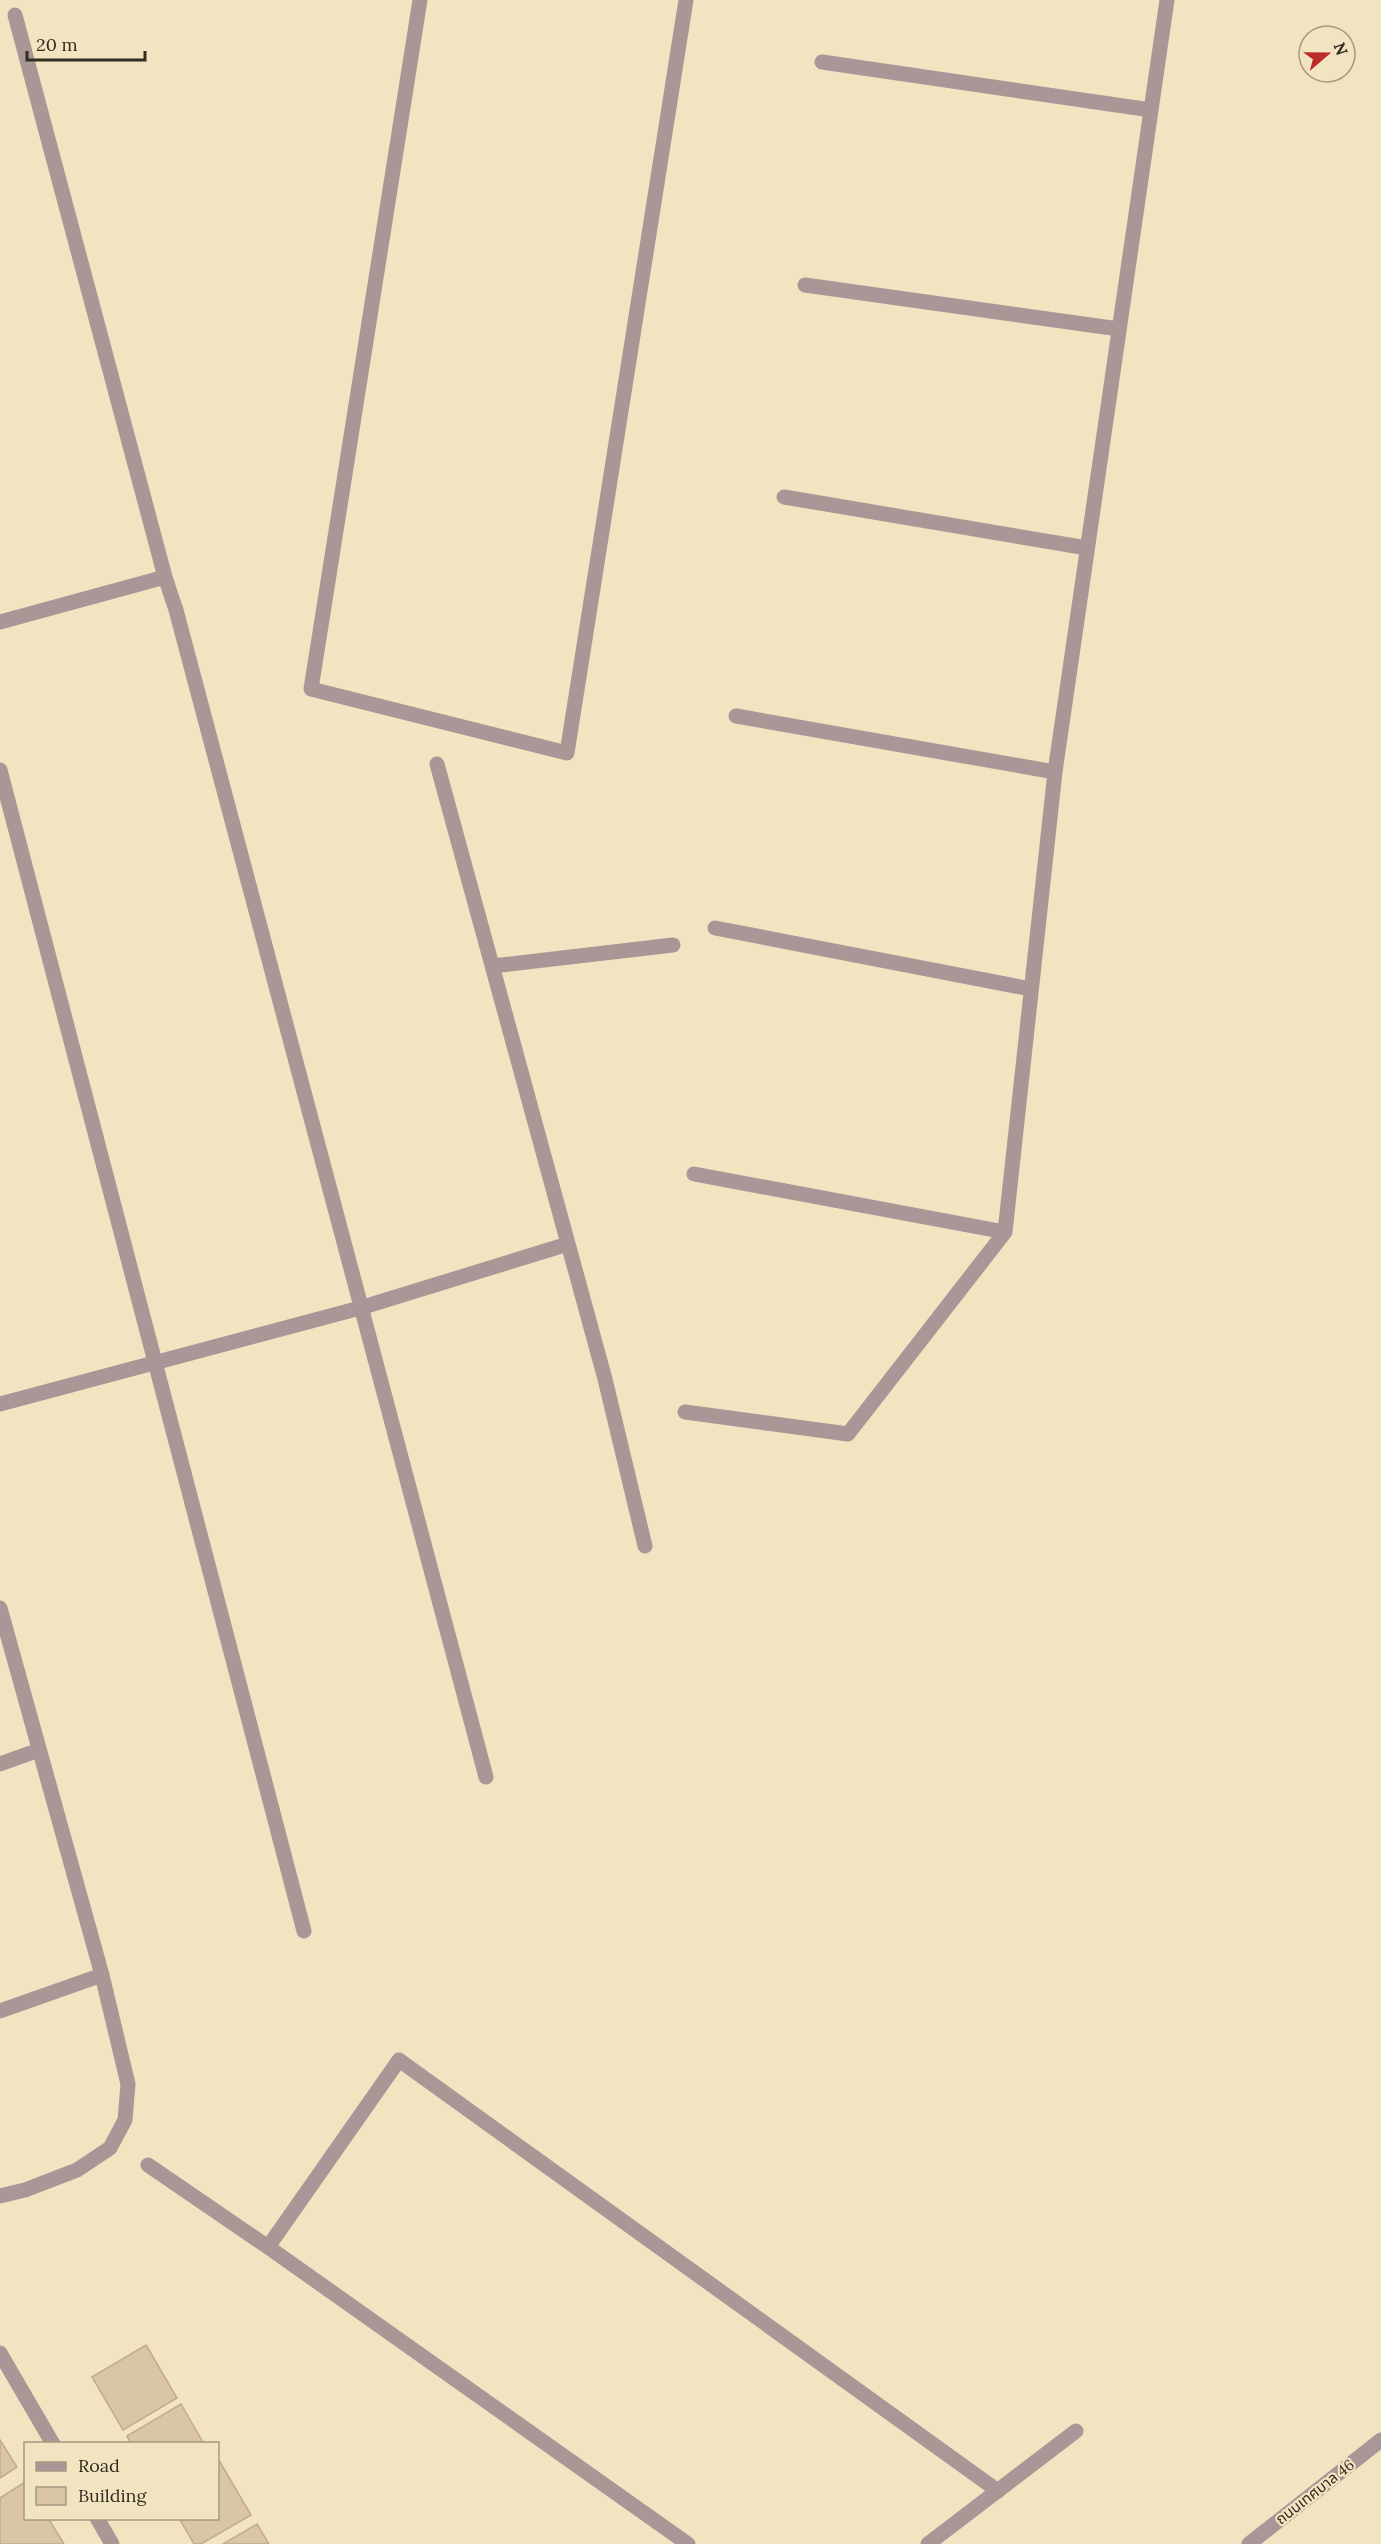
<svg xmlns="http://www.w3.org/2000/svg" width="1381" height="2544" font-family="Lora,'Noto Sans Thai',serif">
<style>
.building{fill:#dbc5a7;stroke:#c1ab8e;stroke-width:1.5}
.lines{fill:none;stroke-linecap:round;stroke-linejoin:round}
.minor{stroke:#a99798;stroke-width:15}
.labels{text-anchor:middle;stroke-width:4.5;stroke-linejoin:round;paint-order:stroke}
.street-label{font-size:15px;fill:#322d20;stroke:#f2e3c1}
</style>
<rect width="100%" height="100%" fill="#f2e3c1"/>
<path class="building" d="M 146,2345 L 177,2398 L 123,2430 L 92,2377 Z
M 181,2404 L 204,2444 L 131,2444 L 127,2436 Z
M 0,2440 L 17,2467 L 0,2478 Z
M 220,2462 L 251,2515 L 201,2544 L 194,2544 L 179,2518 L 218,2518 L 218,2464 Z
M 25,2482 L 26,2518 L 48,2518 L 64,2544 L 0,2544 L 0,2498 Z
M 257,2524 L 269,2544 L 223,2544 Z"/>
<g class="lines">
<path class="minor" d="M 420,0 L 311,689 L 567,753 L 686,0
M 15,15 L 165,577 L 176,610 L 486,1777
M 822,62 L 1151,110
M 805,285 L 1119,329
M 784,497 L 1087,548
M 0,622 L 165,577
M 736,716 L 1055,772
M 437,764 L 605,1379 L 645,1546
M 0,770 L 304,1931
M 715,928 L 1031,989
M 493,966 L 673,945
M 694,1174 L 1005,1232
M 0,1404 L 360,1308 L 568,1244
M 685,1412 L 848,1434 L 1005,1232 L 1055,772 L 1167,0
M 0,1608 L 102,1975 L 128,2084 L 125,2120 L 110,2148 L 77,2170 L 25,2190 L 0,2196
M 0,1764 L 39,1750
M 0,2011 L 102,1975
M 148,2165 L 268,2247 L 688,2544
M 268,2247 L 399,2060 L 998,2491
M 0,2353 L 53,2444
M 97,2518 L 112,2544
M 928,2544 L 1076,2431
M 1249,2544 L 1381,2440"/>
</g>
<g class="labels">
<g class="street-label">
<text transform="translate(1315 2492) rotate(-38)" y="5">ถนนเทศบาล 46</text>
</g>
</g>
<rect x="24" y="2442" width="195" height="78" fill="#f2e3c1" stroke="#a59a81" stroke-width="1.5"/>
<rect x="36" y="2462" width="30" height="9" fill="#a99798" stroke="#a59a81" stroke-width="1.5"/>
<text x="78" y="2472" font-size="18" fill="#322d20">Road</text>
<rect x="36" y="2487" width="30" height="18" fill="#dbc5a7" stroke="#a59a81" stroke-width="1.5"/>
<text x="78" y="2502" font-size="18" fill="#322d20">Building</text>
<g transform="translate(1327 54) rotate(70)"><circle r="28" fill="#f2e3c1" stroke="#a59a81" stroke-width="1.5"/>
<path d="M0-4.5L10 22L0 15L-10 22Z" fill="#bb2c2b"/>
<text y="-9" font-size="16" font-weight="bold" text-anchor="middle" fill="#322d20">N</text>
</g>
<path d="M27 51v9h118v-9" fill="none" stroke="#322d20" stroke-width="3"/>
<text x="36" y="51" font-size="18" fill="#322d20" stroke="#f2e3c1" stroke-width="4.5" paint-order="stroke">20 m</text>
</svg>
